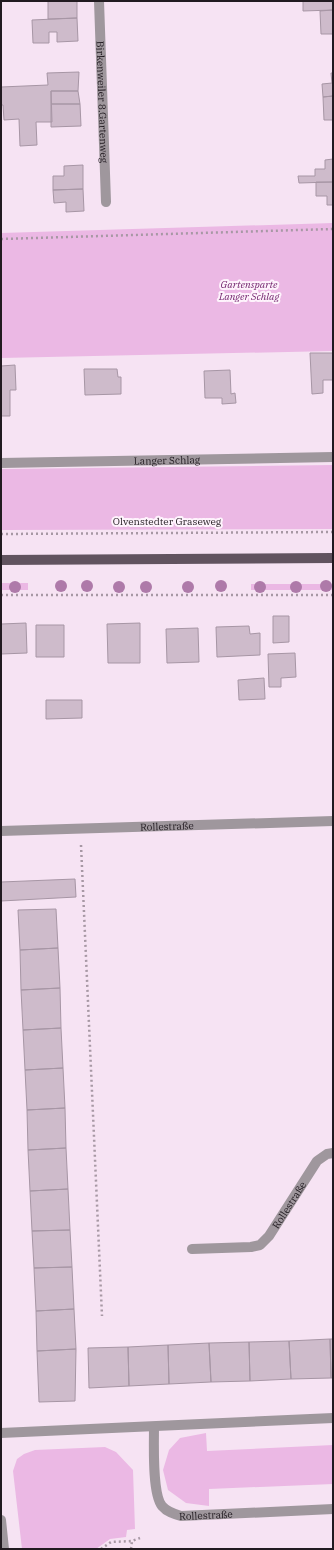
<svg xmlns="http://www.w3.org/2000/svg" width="334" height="1550" font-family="'IBM Plex Serif',serif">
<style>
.green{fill:#ebb8e4}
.building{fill:#cebbcb;stroke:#a796a5}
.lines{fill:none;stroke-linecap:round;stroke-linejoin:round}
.path{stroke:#a798a4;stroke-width:2.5;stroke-dasharray:2 3;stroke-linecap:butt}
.minor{stroke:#9f979d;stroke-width:10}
.major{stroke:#61535f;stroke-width:10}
.tree{fill:#ae7aa9}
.labels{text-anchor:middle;stroke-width:4;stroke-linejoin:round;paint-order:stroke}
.street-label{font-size:10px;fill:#211a20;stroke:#fef3fc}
.park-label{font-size:10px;font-style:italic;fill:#73246d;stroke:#fef3fc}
</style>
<rect width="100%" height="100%" fill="#f6e3f3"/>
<path class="green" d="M 333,223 L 333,351 L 1,358 L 1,233 Z
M 333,465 L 333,529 L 1,530 L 1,469 Z
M 1,583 L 28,583 L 28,590 L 1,590 Z
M 251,584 L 333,584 L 333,590 L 251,590 Z
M 206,1433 L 207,1451 L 333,1445 L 333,1484 L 209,1489 L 209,1506 L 186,1503 L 168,1490 L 163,1470 L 169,1450 L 180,1438 Z
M 105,1447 L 116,1452 L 133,1470 L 135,1529 L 127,1530 L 126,1537 L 110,1539 L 96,1549 L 22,1549 L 13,1471 L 17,1459 L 24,1454 L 35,1450 Z"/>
<path class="building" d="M 48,1 L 77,1 L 77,18 L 48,19 Z
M 303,1 L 333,1 L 333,10 L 303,11 Z
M 333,10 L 333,34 L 321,34 L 320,11 Z
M 77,18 L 78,41 L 57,42 L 57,32 L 49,32 L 49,43 L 33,43 L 32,20 Z
M 79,72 L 78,91 L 51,91 L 52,122 L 36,122 L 37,145 L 20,146 L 19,119 L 4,120 L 3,105 L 1,105 L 1,87 L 48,85 L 47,73 Z
M 331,73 L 333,73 L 333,96 L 323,97 L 322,84 L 332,83 Z
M 51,91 L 78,91 L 80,104 L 51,104 Z
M 333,96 L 333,120 L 324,120 L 323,97 Z
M 51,104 L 80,104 L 81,126 L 51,127 Z
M 333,159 L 333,182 L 299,183 L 298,176 L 315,176 L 315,169 L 325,169 L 325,160 Z
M 83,165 L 83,189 L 53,190 L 53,176 L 64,176 L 64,166 Z
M 316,182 L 333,182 L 333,205 L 327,205 L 327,196 L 316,196 Z
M 83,189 L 84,211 L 66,212 L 66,202 L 54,203 L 53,190 Z
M 310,353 L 333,353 L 333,380 L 323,380 L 323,393 L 312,394 Z
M 15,365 L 16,390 L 10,390 L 10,416 L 1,416 L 1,366 Z
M 84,369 L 117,369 L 118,377 L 121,377 L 121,394 L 85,395 Z
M 230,370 L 231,394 L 235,393 L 236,403 L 222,404 L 222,398 L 205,398 L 204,371 Z
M 273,616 L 289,616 L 289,642 L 273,643 Z
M 26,623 L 27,653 L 1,654 L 1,624 Z
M 140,623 L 140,663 L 108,663 L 107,624 Z
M 36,625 L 64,625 L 64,657 L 36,657 Z
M 249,626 L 250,634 L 260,633 L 260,655 L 217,657 L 216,627 Z
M 198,628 L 199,662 L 167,663 L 166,629 Z
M 295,653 L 296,677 L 281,678 L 281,687 L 269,687 L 268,654 Z
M 264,678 L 265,699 L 239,700 L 238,680 Z
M 46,700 L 82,700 L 82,718 L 46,719 Z
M 75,879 L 76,897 L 1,901 L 1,882 Z
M 56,909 L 58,948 L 20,950 L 18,910 Z
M 58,948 L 60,988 L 21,990 L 20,950 Z
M 60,988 L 61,1028 L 23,1030 L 21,990 Z
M 61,1028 L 63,1068 L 25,1070 L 23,1030 Z
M 63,1068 L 65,1108 L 27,1110 L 25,1070 Z
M 65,1108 L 66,1148 L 28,1150 L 27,1110 Z
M 66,1148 L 68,1189 L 30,1191 L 28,1150 Z
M 68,1189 L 70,1230 L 32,1231 L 30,1191 Z
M 70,1230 L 72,1267 L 34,1268 L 32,1231 Z
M 72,1267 L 74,1309 L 36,1311 L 34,1268 Z
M 74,1309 L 76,1349 L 37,1351 L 36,1311 Z
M 330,1339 L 333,1339 L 333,1378 L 331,1378 Z
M 330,1339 L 331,1378 L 291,1379 L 289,1341 Z
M 289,1341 L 291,1379 L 250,1381 L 249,1342 Z
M 249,1342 L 250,1381 L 211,1382 L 209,1343 Z
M 209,1343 L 211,1382 L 169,1384 L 168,1345 Z
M 168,1345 L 169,1384 L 129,1386 L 128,1347 Z
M 128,1347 L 129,1386 L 89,1388 L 88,1348 Z
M 76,1349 L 75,1401 L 39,1402 L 37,1351 Z"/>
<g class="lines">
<path class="path" d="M 1,239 L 333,229
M 1,534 L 333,532
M 1,595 L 333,595
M 81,845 L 102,1316
M 101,1549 L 111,1542 L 132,1541 L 140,1538
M 131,1549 L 132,1541"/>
<g class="minor">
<path id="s1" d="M 99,1 L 106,202"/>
<path id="s2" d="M 1,463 L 333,457"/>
<path id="s3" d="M 1,831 L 333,821"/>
<path id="s4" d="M 192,1249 L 251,1247 L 260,1245 L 269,1236 L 317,1161 L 327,1154 L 333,1153"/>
<path id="s5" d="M 154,1427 C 154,1444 152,1494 162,1506 C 167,1512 174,1514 181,1516 L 333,1509"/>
<path d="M 1,1433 L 333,1418"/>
<path d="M 1,1520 L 4,1549"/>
</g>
<path class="major" d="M 1,560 L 333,558"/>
</g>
<g class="tree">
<circle cx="61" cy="586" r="6"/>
<circle cx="87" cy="586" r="6"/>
<circle cx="221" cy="586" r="6"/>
<circle cx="326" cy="586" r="6"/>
<circle cx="15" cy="587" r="6"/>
<circle cx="119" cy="587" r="6"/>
<circle cx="146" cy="587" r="6"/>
<circle cx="188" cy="587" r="6"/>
<circle cx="260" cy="587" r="6"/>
<circle cx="296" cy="587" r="6"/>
</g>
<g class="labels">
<g class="street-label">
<text dy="4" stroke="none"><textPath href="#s1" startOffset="101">Birkenweiler 8.Gartenweg</textPath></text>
<text dy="4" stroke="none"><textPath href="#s2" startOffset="166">Langer Schlag</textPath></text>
<text x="167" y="525">Olvenstedter Graseweg</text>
<text dy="4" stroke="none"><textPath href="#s3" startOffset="166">Rollestraße</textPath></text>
<text dy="4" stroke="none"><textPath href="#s4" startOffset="118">Rollestraße</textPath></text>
<text dy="4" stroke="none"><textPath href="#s5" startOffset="127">Rollestraße</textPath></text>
</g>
<g class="park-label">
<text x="249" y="288">Gartensparte<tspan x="249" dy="12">Langer Schlag</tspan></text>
</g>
</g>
<rect width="334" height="1550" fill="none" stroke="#211a20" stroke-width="4"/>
</svg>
